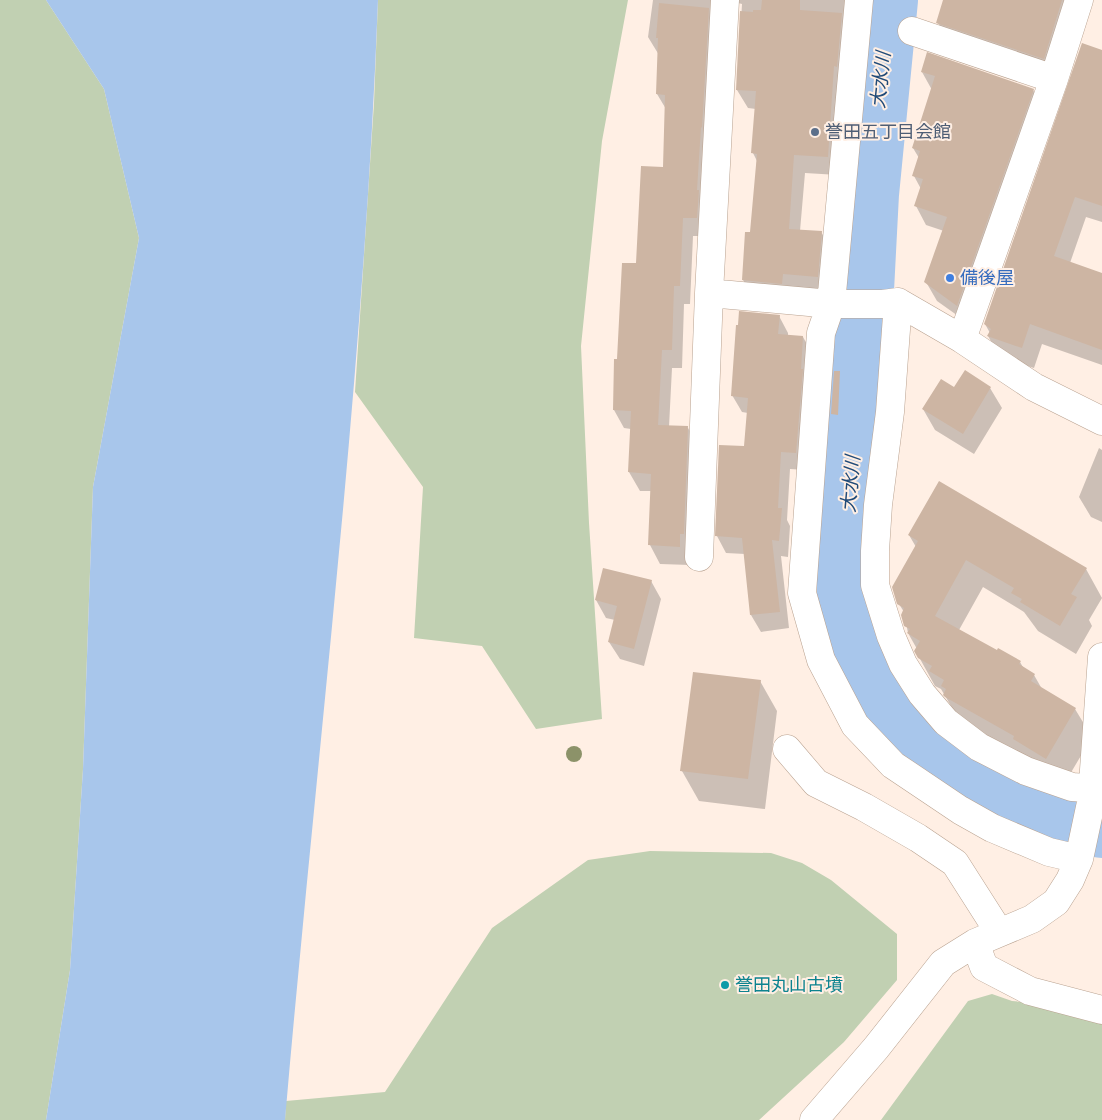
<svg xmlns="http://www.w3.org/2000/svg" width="1102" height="1120" font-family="'Varela Round','Noto Sans JP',sans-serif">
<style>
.green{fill:#c1d0b2}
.water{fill:#a8c6eb}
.shadow{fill:#0003}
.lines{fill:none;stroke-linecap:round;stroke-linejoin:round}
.river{stroke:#a8c6eb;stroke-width:60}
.building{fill:#cdb5a3}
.minor-casing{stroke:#b9a290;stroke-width:29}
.minor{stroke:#fff;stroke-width:28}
.tree{fill:#8c9269}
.service-dot{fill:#5c6f8a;stroke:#ffefe4;stroke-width:2}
.shop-dot{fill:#3f7fe0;stroke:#ffefe4;stroke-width:2}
.culture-dot{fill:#0f9aa8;stroke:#ffefe4;stroke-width:2}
.labels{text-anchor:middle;stroke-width:4;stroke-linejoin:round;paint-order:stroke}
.service-label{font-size:18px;fill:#4e5e75;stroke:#ffefe4;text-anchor:start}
.shop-label{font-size:18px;fill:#366cbe;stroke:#ffefe4;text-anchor:start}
.culture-label{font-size:18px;fill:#0d838f;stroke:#ffefe4;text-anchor:start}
.water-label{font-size:19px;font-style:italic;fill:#204a78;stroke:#ffefe4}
</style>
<rect width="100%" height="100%" fill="#ffefe4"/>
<path class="green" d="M 0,0 L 46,0 L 104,89 L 139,238 L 93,487 L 83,769 L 70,970 L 46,1120 L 0,1120 Z
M 378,0 L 628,0 L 602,141 L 581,346 L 589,523 L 602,719 L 536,729 L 482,646 L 414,638 L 423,487 L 355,392 L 374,103 Z
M 650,851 L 771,853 L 802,863 L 831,880 L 897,934 L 897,980 L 844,1042 L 759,1120 L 285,1120 L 286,1101 L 385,1092 L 492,928 L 588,860 Z
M 992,994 L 1012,1001 L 1074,1007 L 1102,1019 L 1102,1120 L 881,1120 L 968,1001 Z"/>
<path class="water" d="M 46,0 L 378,0 C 364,375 317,747 285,1120 L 46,1120 L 70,970 L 83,769 L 93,487 L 139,238 L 104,89 Z"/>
<path class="shadow" d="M 653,0 L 856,0 L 838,175 L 805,173 L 800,231 L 821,232 L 832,250 L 828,295 L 754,298 L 743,280 L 752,233 L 757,161 L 753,153 L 756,109 L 748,108 L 737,90 L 742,4 L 738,3 L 707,236 L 693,236 L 690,304 L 684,304 L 682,368 L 672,368 L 669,427 L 688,428 L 698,446 L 690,565 L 660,564 L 650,545 L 652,491 L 640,491 L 629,472 L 631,429 L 624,428 L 614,410 L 618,360 L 637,264 L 664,169 L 666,109 L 657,94 L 659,55 L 648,37 Z
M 944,0 L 1080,0 L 1056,79 L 950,43 L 938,23 Z
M 1102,52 L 1102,222 L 1086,217 L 1070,263 L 1102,274 L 1102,365 L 1042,344 L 1034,368 L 1000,357 L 988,336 L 990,333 L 985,324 Z
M 922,72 L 1033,90 L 1044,109 L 968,323 L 937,301 L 926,282 L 944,231 L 926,225 L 916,206 L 921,189 L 914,176 L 919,158 L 913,148 L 932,90 Z
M 779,316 L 788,333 L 788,336 L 803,337 L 812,353 L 805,470 L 790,469 L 787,520 L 790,526 L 788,557 L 781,556 L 789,628 L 761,632 L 751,615 L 745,554 L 726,553 L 717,536 L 745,447 L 748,413 L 742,412 L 732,395 Z
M 839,372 L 845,382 L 843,424 L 838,424 L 832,414 Z
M 990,388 L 1002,408 L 974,454 L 935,430 L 923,409 L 954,389 Z
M 1099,448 L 1102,450 L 1102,522 L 1091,517 L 1079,497 Z
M 909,535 L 1086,569 L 1102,598 L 1089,620 L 1092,626 L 1076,654 L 1038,631 L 1024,612 L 983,587 L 959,630 L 997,652 L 1020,662 L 1024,669 L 1034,675 L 1042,689 L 1075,709 L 1092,737 L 1063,786 L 961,723 L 941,689 L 935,686 L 919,657 L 917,649 L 908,633 L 904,612 L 899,604 L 916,547 Z
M 651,581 L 661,599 L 644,666 L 620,659 L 609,642 L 615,620 L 606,618 L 596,600 Z
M 760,681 L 777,711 L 765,809 L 699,801 L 682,771 Z"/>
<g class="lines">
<path class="river" d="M 888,0 L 869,194 L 860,367 L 843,553 L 849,614 L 862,659 L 886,700 L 930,753 L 984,794 L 1050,819 L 1102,828"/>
</g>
<path class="building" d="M 762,0 L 800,0 L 800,10 L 842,13 L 837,67 L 834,66 L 828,157 L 794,155 L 789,229 L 822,231 L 818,277 L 783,274 L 782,284 L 742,280 L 745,232 L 750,232 L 757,154 L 751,153 L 756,91 L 736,90 L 740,11 L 753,12 L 753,10 L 761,10 Z
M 943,0 L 1062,0 L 1044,59 L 936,23 Z
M 659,3 L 709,8 L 702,128 L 701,127 L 697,190 L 699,190 L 697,218 L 683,218 L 680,286 L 674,286 L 672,350 L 662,350 L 658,425 L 688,426 L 684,534 L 680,534 L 680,547 L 648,545 L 651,474 L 628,472 L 631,411 L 613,410 L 614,359 L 617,359 L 622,263 L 636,263 L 641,166 L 663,167 L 665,95 L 656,94 L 658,38 L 656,38 Z
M 1082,43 L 1102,50 L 1102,206 L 1075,197 L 1054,256 L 1102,273 L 1102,350 L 1030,324 L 1022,348 L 987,336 L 991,329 L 984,324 Z
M 927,52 L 1034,89 L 957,306 L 924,282 L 947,217 L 914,206 L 923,179 L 912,176 L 920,151 L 912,148 L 935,76 L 921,72 Z
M 739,311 L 780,315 L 778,334 L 803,336 L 801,369 L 803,369 L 796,453 L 781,452 L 778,508 L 782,508 L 779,541 L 772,540 L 780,612 L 750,615 L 742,538 L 715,536 L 719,445 L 744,446 L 748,398 L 731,396 L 736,325 L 738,325 Z
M 965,370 L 991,387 L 963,434 L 922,409 L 941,379 L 954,387 Z
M 834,371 L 840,371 L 838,415 L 831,414 Z
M 939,481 L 1087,568 L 1071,594 L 1077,597 L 1060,626 L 1020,602 L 1022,599 L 1011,593 L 1014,588 L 966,560 L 935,616 L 997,650 L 998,648 L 1021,661 L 1019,664 L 1035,674 L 1031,681 L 1076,708 L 1046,759 L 1013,739 L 1014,736 L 945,697 L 943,695 L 946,689 L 941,686 L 944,680 L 929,671 L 932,666 L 918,658 L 914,651 L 920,641 L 907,633 L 910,629 L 904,626 L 901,615 L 904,608 L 897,604 L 892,587 L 918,541 L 908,535 Z
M 603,568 L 652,580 L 634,649 L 608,642 L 617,606 L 595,600 Z
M 693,672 L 761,680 L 748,779 L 680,771 Z"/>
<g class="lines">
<g class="minor-casing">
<path id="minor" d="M 859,0 L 831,304 L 821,333 L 802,593 L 821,660 L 855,725 L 893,765 L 960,810 L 992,828 L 1049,852 L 1079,859
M 912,31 L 1054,79
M 709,293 L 831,304 L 883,304 L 898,302 L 962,339 L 1034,387 L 1102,421
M 898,302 L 890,412 L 878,505 L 875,551 L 875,585 L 891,636 L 903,664 L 922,694 L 946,722 L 979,747 L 1026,771 L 1072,787 L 1102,789
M 962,339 L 1054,79 L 1079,0
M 699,557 L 709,293 L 725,0
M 787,749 L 816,783 L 864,807 L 918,838 L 955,863 L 999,932
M 975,943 L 984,967 L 1030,991 L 1102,1010
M 814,1120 L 876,1048 L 943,963 L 975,943 L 1032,919 L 1056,902 L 1070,880 L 1079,859 L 1092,798 L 1102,657"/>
</g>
<use href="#minor" class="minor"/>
</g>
<circle class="tree" cx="574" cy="754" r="8"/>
<circle class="service-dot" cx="815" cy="132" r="5"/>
<circle class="shop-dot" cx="950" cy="278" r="5"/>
<circle class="culture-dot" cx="725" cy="985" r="5"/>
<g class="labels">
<g class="service-label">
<text x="825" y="138">誉田五丁目会館</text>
</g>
<g class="shop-label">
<text x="960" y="284">備後屋</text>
</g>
<g class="culture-label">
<text x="735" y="991">誉田丸山古墳</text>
</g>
<g class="water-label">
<text transform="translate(880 80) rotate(-84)" y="7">大水川</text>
<text transform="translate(850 484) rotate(-85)" y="7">大水川</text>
</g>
</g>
</svg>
